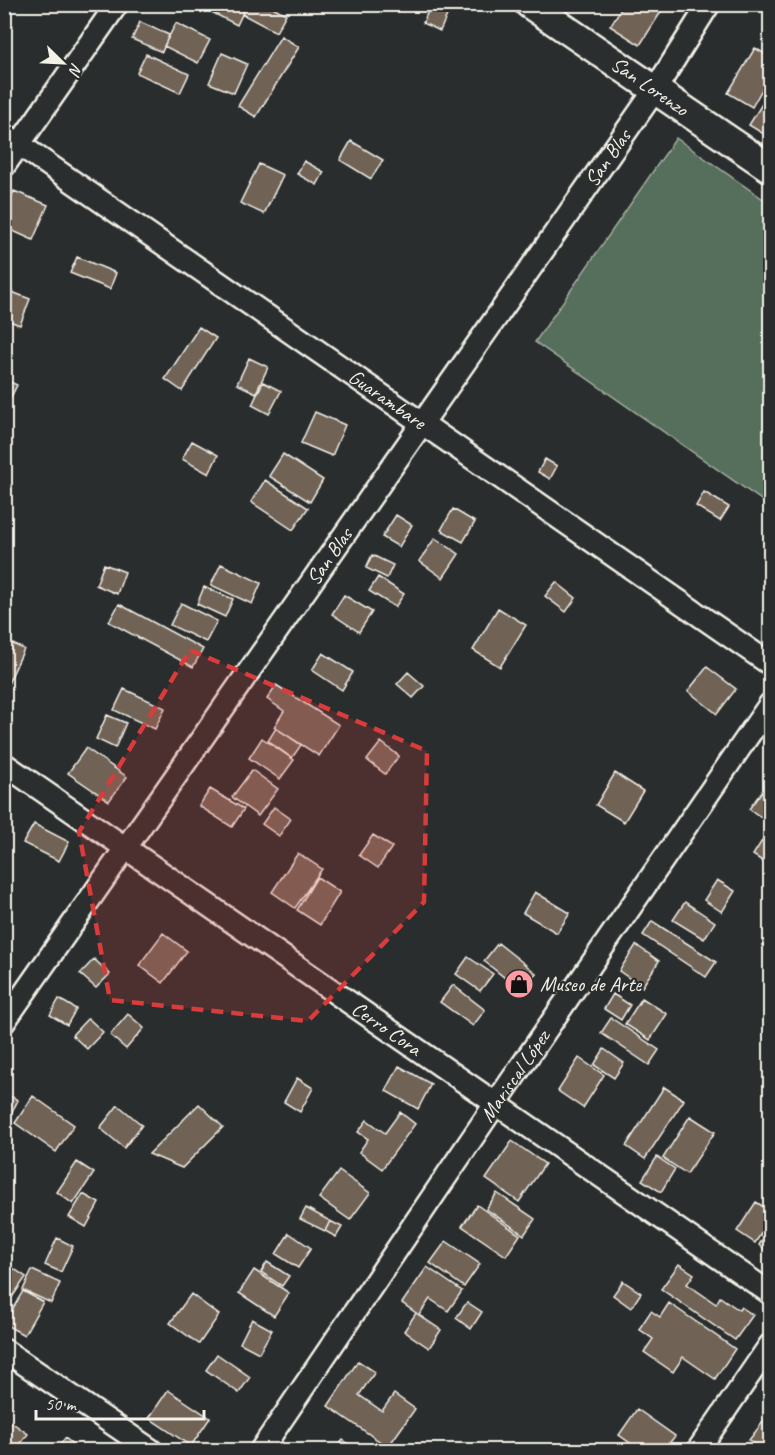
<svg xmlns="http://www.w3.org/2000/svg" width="775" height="1455" font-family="Caveat,sans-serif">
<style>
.green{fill:#566e5b;stroke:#a5b0a2;stroke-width:1.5}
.building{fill:#6f6456;stroke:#f4f1e8;stroke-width:1.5}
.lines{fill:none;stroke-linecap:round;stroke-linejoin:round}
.minor-casing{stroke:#f4f1e8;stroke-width:26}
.tertiary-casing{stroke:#f4f1e8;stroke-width:32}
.minor{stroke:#2a2d2e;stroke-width:21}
.tertiary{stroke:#2a2d2e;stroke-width:27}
.marked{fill:#d93c3b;fill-opacity:0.2;stroke:#d93c3b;stroke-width:4.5;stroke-dasharray:12 8;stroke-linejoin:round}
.labels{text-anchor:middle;stroke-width:4.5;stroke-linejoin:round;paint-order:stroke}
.street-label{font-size:21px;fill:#f4f1e8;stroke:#2a2d2e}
.poi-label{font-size:21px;fill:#f4f1e8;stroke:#2a2d2e;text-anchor:start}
</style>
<rect width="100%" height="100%" fill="#2a2d2e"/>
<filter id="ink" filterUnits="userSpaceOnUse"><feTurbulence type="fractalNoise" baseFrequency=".0167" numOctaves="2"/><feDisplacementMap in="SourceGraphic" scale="12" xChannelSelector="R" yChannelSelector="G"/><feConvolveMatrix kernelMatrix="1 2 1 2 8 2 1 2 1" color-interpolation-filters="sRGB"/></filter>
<g filter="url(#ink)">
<path class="green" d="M 676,138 L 770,204 L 770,506 L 535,342 Z"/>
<path class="building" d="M 213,4 L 247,4 L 237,25 L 209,11 Z
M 247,4 L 267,4 L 286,14 L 276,32 L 242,14 Z
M 431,4 L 452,4 L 440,31 L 423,23 Z
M 624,4 L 666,4 L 640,45 L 610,26 Z
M 140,22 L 169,35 L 162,52 L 132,39 Z
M 176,23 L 210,40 L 198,63 L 164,46 Z
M 281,36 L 299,47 L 256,117 L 238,106 Z
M 755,48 L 770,57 L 770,75 L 752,107 L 728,93 Z
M 222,53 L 247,64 L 234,93 L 209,83 Z
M 146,54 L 189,74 L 180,93 L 137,73 Z
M 770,91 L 770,138 L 749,125 Z
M 351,141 L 383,160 L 371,179 L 340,160 Z
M 304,161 L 324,172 L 317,185 L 297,174 Z
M 259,164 L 283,175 L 264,214 L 240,203 Z
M 14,191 L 48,205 L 33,240 L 4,227 L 4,213 Z
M 77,257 L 116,273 L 110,289 L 70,273 Z
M 4,289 L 30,299 L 20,325 L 4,319 Z
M 199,327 L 216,338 L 182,391 L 165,379 Z
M 249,358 L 268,367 L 256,393 L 237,384 Z
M 4,379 L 17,385 L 6,407 L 4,406 Z
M 263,382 L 281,391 L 269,414 L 252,405 Z
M 315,412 L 345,425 L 332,456 L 301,443 Z
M 192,441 L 218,455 L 209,474 L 182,459 Z
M 283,454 L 323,480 L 310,502 L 269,476 Z
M 545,459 L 557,466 L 550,479 L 538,472 Z
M 265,480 L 308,508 L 293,530 L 251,502 Z
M 704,492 L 729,507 L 720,521 L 696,506 Z
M 453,509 L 475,522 L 463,542 L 441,530 Z
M 396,515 L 412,525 L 399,547 L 382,537 Z
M 435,538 L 459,554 L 443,578 L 419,561 Z
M 372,555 L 393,565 L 387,578 L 366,568 Z
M 104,564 L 125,572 L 117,594 L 96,585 Z
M 221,564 L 261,583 L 252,604 L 211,585 Z
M 378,577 L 404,594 L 395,607 L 369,591 Z
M 556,582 L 576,598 L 566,612 L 545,596 Z
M 204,587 L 233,599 L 225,617 L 197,604 Z
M 344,595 L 372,612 L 359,632 L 332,614 Z
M 181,603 L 217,621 L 206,642 L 170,625 Z
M 119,604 L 203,649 L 193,667 L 109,622 Z
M 498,608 L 526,625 L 500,667 L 473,650 Z
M 4,640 L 24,649 L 6,688 L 4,687 Z
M 323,653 L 353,672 L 342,690 L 312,670 Z
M 707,667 L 736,689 L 717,714 L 688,691 Z
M 408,672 L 424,686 L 413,698 L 397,684 Z
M 276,685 L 339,725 L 319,756 L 274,727 L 284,711 L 267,699 Z
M 124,689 L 165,708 L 155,729 L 114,710 Z
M 107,715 L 126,723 L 115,748 L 96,739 Z
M 276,728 L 301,745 L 292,758 L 268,741 Z
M 262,738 L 294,760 L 280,779 L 249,758 Z
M 381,742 L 399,756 L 385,774 L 367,760 Z
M 86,748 L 127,777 L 109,801 L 68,773 Z
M 252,770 L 278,789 L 258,816 L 232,797 Z
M 615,773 L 643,791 L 624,822 L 596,805 Z
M 210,789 L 244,809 L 232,827 L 199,806 Z
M 762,791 L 770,796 L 770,823 L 749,809 Z
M 274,807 L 291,819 L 279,836 L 262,824 Z
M 34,824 L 69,842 L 59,861 L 23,843 Z
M 373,835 L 392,847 L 378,868 L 359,855 Z
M 765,836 L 770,840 L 770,866 L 753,855 Z
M 298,853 L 322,869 L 295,908 L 272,892 Z
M 317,877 L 340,892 L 320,925 L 297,910 Z
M 717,880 L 735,891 L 722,912 L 704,900 Z
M 535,892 L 570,913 L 557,933 L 523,913 Z
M 685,902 L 715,922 L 704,939 L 673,920 Z
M 652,921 L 716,962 L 706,977 L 643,935 Z
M 163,933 L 187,951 L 163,983 L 139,965 Z
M 498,943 L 536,973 L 521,991 L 484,961 Z
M 636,945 L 659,961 L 642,987 L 619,971 Z
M 468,957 L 493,974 L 480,991 L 456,974 Z
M 94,959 L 110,974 L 96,988 L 80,974 Z
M 453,985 L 485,1010 L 473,1026 L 440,1002 Z
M 613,994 L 630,1005 L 621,1020 L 604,1009 Z
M 642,998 L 667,1014 L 650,1040 L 625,1024 Z
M 59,999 L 76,1009 L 67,1025 L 50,1015 Z
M 128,1014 L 144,1028 L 126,1049 L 110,1035 Z
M 88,1018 L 103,1032 L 87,1049 L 72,1035 Z
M 611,1018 L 659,1050 L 649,1065 L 601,1033 Z
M 604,1049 L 624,1063 L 614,1078 L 594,1065 Z
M 579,1058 L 604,1075 L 583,1108 L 558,1091 Z
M 399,1066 L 431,1084 L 418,1109 L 386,1091 Z
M 297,1078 L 313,1088 L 300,1112 L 284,1102 Z
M 664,1087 L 684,1100 L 645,1159 L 626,1146 Z
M 4,1093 L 18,1100 L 10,1116 L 4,1113 Z
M 33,1096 L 74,1125 L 56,1152 L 15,1123 Z
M 199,1104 L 223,1127 L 182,1168 L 149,1154 Z
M 118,1105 L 142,1125 L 124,1148 L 100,1128 Z
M 400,1112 L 415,1124 L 382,1169 L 359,1152 L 368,1139 L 358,1132 L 367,1120 L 385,1133 Z
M 690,1116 L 715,1132 L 687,1174 L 663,1158 Z
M 512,1141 L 545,1164 L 519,1202 L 486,1179 Z
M 657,1157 L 675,1169 L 661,1192 L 642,1180 Z
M 77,1162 L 94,1173 L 73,1204 L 57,1192 Z
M 339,1171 L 370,1193 L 350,1220 L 319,1198 Z
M 497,1193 L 535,1219 L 524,1235 L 486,1209 Z
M 83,1194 L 99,1203 L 86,1227 L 69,1217 Z
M 756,1202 L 770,1211 L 770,1220 L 755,1243 L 737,1231 Z
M 477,1205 L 520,1235 L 506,1256 L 462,1226 Z
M 306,1208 L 330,1221 L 325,1231 L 300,1219 Z
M 330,1221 L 342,1227 L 336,1237 L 325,1231 Z
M 770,1227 L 770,1253 L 759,1245 Z
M 289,1233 L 311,1248 L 298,1268 L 276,1254 Z
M 57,1238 L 73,1246 L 61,1272 L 45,1265 Z
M 446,1241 L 480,1264 L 464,1287 L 430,1263 Z
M 4,1262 L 26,1277 L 4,1309 Z
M 267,1262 L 289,1276 L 282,1286 L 261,1272 Z
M 679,1264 L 694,1274 L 687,1284 L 716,1304 L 720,1297 L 739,1310 L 741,1307 L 753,1315 L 735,1340 L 661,1289 Z
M 427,1267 L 462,1291 L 448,1311 L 430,1299 L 419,1315 L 402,1303 Z
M 32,1270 L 60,1283 L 51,1303 L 23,1290 Z
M 254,1270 L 289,1293 L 274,1316 L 239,1293 Z
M 623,1281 L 641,1293 L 631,1308 L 613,1295 Z
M 23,1291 L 43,1302 L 24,1335 L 4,1324 Z
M 191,1294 L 219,1315 L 199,1344 L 170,1323 Z
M 467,1302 L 482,1312 L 471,1329 L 456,1318 Z
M 669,1303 L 735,1349 L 715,1379 L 683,1357 L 673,1372 L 644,1352 L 653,1339 L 639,1329 L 651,1311 L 660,1317 Z
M 416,1313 L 441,1330 L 429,1348 L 404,1331 Z
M 252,1319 L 272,1330 L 259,1353 L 240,1343 Z
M 217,1354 L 250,1377 L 239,1393 L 206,1370 Z
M 358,1361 L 375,1372 L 359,1395 L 382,1411 L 394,1394 L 415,1409 L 388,1447 L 328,1406 Z
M 168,1390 L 210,1418 L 191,1446 L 149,1418 Z
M 637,1409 L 675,1436 L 664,1450 L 635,1450 L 637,1448 L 619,1435 Z
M 4,1417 L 28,1434 L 16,1450 L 4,1450 Z
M 766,1418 L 770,1422 L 770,1450 L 763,1450 L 749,1440 Z
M 65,1438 L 78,1448 L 76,1450 L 56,1450 Z
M 343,1440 L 358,1450 L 335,1450 Z"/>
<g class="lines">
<g class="minor-casing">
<g id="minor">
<path id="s1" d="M 4,134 L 770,664"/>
<path d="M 4,166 L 117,4"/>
<path id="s2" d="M 4,764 L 770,1293"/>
<path id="s3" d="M 4,1022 L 655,90 L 709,4"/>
<path d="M 4,1350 L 151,1450"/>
<path id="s4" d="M 261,1450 L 496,1103 L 770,704"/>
<path d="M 698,1450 L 770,1345"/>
</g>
</g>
<g class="tertiary-casing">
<g id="tertiary">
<path id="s5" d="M 529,4 L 770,168"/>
</g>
</g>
<use href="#minor" class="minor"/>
<use href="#tertiary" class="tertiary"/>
</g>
</g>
<path class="marked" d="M 190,650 L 427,751 L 424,902 L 308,1021 L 110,1000 L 79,832 Z"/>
<defs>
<g id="shop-disc" transform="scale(1.5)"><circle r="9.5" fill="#ff9aa2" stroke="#2a2d2e"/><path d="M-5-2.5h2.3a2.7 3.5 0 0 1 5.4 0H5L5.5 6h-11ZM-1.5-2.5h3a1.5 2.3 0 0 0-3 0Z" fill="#111"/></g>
</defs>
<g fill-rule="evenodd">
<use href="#shop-disc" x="519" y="984"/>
</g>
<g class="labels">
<g class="street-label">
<text dy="7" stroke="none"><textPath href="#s5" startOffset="146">San Lorenzo</textPath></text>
<text dy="7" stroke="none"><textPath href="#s3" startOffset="1054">San Blas</textPath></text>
<text dy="7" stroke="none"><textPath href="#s1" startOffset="466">Guarambare</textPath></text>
<text dy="7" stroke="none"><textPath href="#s3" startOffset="568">San Blas</textPath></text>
<text dy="7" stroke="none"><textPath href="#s2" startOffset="465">Cerro Cora</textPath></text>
<text dy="7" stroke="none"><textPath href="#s4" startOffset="452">Mariscal López</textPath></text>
</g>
<g class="poi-label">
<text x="540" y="991">Museo de Arte</text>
</g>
</g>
<rect width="775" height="1455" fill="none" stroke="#2a2d2e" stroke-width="24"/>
<rect x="12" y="12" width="751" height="1431" fill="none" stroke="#f4f1e8" stroke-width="2" filter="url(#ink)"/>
<g transform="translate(63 63) rotate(114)" stroke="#2a2d2e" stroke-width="4.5" paint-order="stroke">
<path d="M0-4.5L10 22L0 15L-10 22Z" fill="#f4f1e8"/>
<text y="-9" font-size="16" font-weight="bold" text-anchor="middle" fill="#f4f1e8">N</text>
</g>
<path d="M36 1410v9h168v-9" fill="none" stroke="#f4f1e8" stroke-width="3"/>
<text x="45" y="1410" font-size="18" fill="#f4f1e8" stroke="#2a2d2e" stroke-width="4.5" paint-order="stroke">50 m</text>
</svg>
